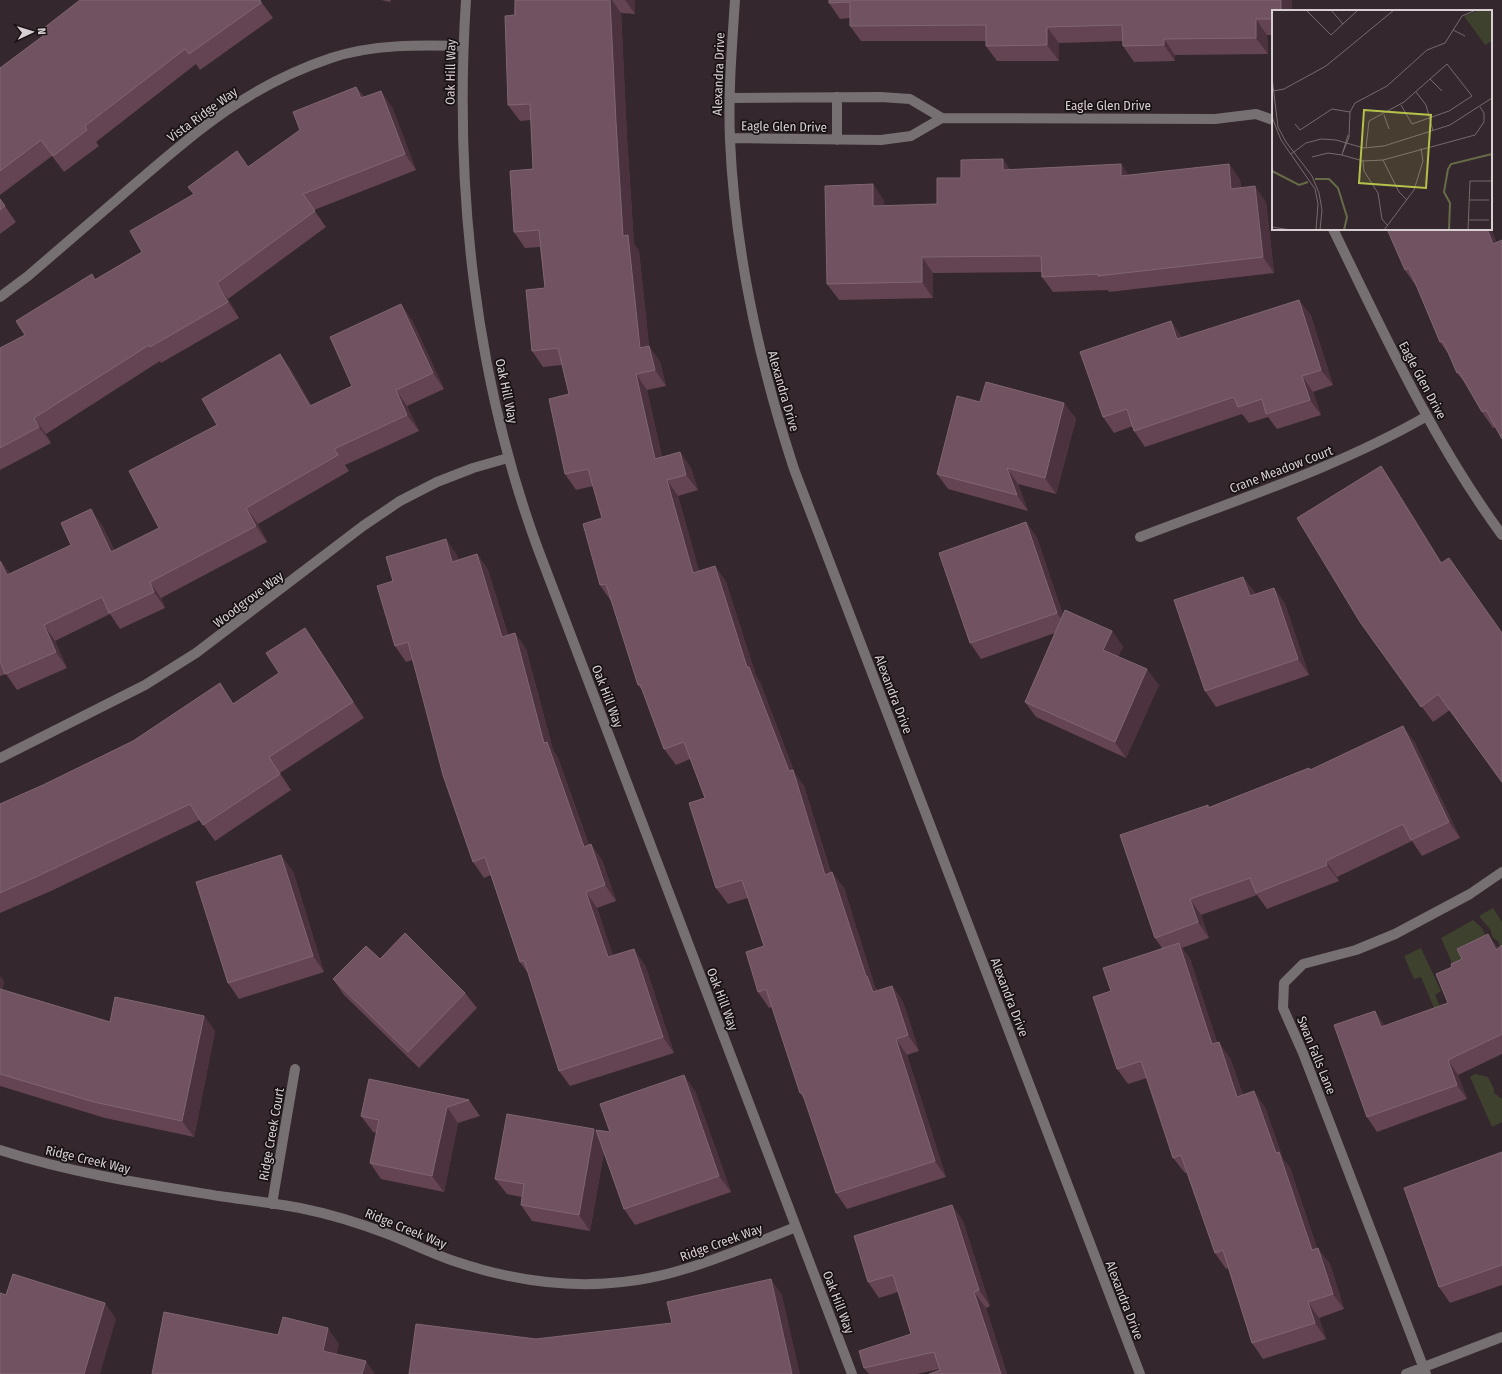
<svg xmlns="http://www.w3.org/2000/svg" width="1502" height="1374" font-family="'Fira Sans Condensed',sans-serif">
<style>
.green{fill:#3e412d}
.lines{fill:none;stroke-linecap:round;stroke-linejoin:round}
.minor{stroke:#767072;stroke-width:10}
.wall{fill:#644453}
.shaded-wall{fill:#4b323e}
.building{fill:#705260;stroke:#806672}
.labels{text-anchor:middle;stroke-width:3.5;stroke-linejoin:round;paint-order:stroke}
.street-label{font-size:13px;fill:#d8cfd3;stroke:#181214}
.inset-river{fill:none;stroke:#666c48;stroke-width:2}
.inset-road{fill:none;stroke:#766a6f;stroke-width:1}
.view{fill:#b4c24b;fill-opacity:0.15;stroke:#b4c24b;stroke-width:2}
.inset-edge{fill:none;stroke:#d8cfd3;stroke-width:2}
</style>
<rect width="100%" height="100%" fill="#34272d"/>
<path class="green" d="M 1493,908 L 1502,922 L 1502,952 L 1498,941 L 1493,938 L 1490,929 L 1479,916 Z
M 1473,920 L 1482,928 L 1490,944 L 1455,970 L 1441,938 Z
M 1421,948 L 1441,991 L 1435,995 L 1440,1006 L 1434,1008 L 1421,977 L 1414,979 L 1404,956 Z
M 1475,1074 L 1488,1077 L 1494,1089 L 1494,1093 L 1502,1099 L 1502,1122 L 1492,1127 L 1470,1077 Z"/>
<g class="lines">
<path class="minor" d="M 466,0 C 454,184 474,375 538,549 L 852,1374
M 735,0 C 732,46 728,93 730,140 C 735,253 759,362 794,469 L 1140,1374
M 730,98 L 880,97 L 910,99 L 942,118
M 730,138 L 881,140 L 911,136 L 942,118 L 1215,119 L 1256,114 L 1273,120
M 837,140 L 837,97
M 1333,229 C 1384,334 1433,441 1502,535
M 0,297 L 28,276 C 64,245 100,214 136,183 C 199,129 250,85 331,58 C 373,44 419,45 463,46
M 1140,537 C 1236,500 1337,468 1427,416
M 0,758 L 145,685 L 196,653 L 363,526 L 400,501 L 437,482 L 473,468 L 508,458
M 0,1150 C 71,1173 145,1184 219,1196 C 246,1200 274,1203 300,1208 C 330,1214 359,1223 388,1234 C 411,1243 433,1254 457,1262 C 534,1288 610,1293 688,1268 C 725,1257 760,1241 796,1227
M 272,1204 L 295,1069
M 1406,1374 L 1502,1337
M 1426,1374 L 1303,1053 L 1283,1008 L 1284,983 L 1303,964 L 1356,950 L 1395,934 L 1470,894 L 1502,872"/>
</g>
<path class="wall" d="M 260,0 L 273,18 L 200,70 L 196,64 L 96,142 L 99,146 L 64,172 L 52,156 L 0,195 L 0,68 Z
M 381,0 L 391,0 L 390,2 Z
M 515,0 L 635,0 L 635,14 L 621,13 L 627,138 L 634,244 L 639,251 L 649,346 L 660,362 L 666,386 L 647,390 L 662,457 L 680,452 L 691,468 L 698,490 L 678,496 L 699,571 L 715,566 L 726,582 L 756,676 L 760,682 L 795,774 L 804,786 L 831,873 L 844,888 L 875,987 L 878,991 L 892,986 L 903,1002 L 919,1051 L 907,1055 L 946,1177 L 847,1209 L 836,1193 L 806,1102 L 800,1093 L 772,1007 L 769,1008 L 758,992 L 764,946 L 748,898 L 728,904 L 716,888 L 705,798 L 690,759 L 676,765 L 664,749 L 642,690 L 638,685 L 611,601 L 600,585 L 602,518 L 593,486 L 576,490 L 565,474 L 569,394 L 562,365 L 543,367 L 532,351 L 545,288 L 540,247 L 525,248 L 514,232 L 533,169 L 531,120 L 520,121 L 508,105 Z
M 829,0 L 1292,0 L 1292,11 L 1273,11 L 1273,35 L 1267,35 L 1268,54 L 1175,55 L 1175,61 L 1134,62 L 1123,46 L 1123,41 L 1059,43 L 1059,61 L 997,61 L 986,46 L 986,41 L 861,41 L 850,26 L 850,18 L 840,19 L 829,3 Z
M 356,87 L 364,97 L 392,107 L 416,170 L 314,210 L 326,227 L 228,299 L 239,318 L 161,363 L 160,361 L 46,434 L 51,443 L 0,470 L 0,348 L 25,335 L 95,279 L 142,252 L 248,167 L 300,130 Z
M 1121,164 L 1129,176 L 1229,164 L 1240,180 L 1241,187 L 1266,202 L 1274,273 L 1109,292 L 1108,290 L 1053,292 L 1042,277 L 1042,272 L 933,273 L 933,298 L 839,300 L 827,284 L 884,200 L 884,206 L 937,204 L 961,178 L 1010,170 Z
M 0,199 L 16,222 L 0,234 Z
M 1491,229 L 1496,427 L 1493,428 L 1482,412 L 1469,388 L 1457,373 L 1450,356 L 1440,342 L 1416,285 L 1416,286 L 1405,270 Z
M 1299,300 L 1311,316 L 1333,385 L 1313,392 L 1321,415 L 1277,429 L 1268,417 L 1249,423 L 1242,414 L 1145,447 L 1134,431 L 1133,426 L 1114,433 L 1103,417 L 1182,338 Z
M 412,320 L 444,389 L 407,406 L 419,431 L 345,465 L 349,471 L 258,524 L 267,542 L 161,598 L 165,608 L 120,629 L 110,614 L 55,641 L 67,668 L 17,690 L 6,674 L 0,676 L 0,561 L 10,574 L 71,545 L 102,525 L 114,550 L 159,528 L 217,425 L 280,354 L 291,370 L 312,406 L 352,386 Z
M 980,402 L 1064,403 L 1076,419 L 1056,494 L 1018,484 L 1028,511 L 948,489 L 937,474 Z
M 1381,466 L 1392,482 L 1442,563 L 1502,633 L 1502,783 L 1450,710 L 1433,722 L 1371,638 Z
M 1026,522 L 1037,538 L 1063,615 L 1112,631 L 1123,647 L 1118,656 L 1159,685 L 1126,758 L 1036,717 L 1025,702 L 1055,633 L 981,659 L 970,643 Z
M 477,554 L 488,570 L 508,635 L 515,633 L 526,649 L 553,750 L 558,758 L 589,845 L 602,860 L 616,901 L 597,908 L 613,956 L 645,965 L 674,1053 L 570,1086 L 559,1071 L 528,973 L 520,962 L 491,875 L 484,878 L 473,862 L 412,660 L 406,662 L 395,646 L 393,581 L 457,555 L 458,560 Z
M 1274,588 L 1285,604 L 1309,675 L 1216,707 L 1205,691 L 1255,592 L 1255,594 Z
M 316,644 L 364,718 L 280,773 L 291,790 L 215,841 L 200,820 L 51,891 L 0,913 L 0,804 L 234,703 L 279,673 Z
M 1414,741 L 1460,838 L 1422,856 L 1412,841 L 1337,877 L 1339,881 L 1267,909 L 1257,895 L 1201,915 L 1209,938 L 1182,948 L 1190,959 L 1217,1042 L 1230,1058 L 1243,1095 L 1265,1107 L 1283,1159 L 1290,1168 L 1317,1248 L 1330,1264 L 1344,1309 L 1319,1318 L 1326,1339 L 1263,1359 L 1252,1343 L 1228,1268 L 1226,1269 L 1215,1253 L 1187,1173 L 1185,1173 L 1173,1158 L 1147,1078 L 1128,1084 L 1117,1069 L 1111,991 L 1162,948 L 1155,938 L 1208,805 L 1209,807 L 1309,768 L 1311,770 Z
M 293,871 L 324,972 L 239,999 L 228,983 Z
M 1502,945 L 1502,1054 L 1458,1075 L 1467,1099 L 1377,1132 L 1367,1117 L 1385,1026 L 1448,1003 L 1498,948 Z
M 380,959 L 465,993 L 477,1008 L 419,1068 L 344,995 L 333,979 Z
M 0,976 L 4,982 L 2,990 L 110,1022 L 204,1016 L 215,1031 L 194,1137 L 105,1118 L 0,1086 Z
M 695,1091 L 731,1192 L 635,1225 L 624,1209 L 604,1152 L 590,1231 L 532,1221 L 521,1205 L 522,1197 L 507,1194 L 495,1179 L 597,1135 L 610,1132 Z
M 469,1100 L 480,1116 L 458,1123 L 444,1192 L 381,1179 L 370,1163 L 377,1133 L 373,1132 L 361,1116 Z
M 1502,1152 L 1502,1285 L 1450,1303 L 1439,1287 Z
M 952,1205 L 963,1221 L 990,1306 L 986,1308 L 1007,1374 L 929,1374 L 940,1370 L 940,1369 L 917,1374 L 869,1374 L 864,1368 L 911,1334 L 898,1292 L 879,1298 L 868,1282 Z"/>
<path class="shaded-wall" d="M 610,0 L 612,0 L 621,13 L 627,138 L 634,244 L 639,251 L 651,364 L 640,348 L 623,236 L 616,122 Z
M 625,0 L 635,0 L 635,14 Z
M 1281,0 L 1292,0 L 1292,11 L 1281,11 Z
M 1256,19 L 1267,35 L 1268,54 L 1256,38 Z
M 1047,27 L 1059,43 L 1059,61 L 1047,45 Z
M 1164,39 L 1175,55 L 1175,61 L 1164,45 Z
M 356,87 L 367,103 L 361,98 Z
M 381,91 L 392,107 L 416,170 L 405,154 Z
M 1003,159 L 1014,175 L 1003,170 Z
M 1121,164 L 1132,180 L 1121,176 Z
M 1229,164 L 1240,180 L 1243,204 L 1231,189 Z
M 873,184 L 884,200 L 884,222 L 873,206 Z
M 1255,186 L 1266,202 L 1274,273 L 1263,257 Z
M 1491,228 L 1502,255 L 1493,244 L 1487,229 L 1491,229 Z
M 922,257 L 933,273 L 933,298 L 922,282 Z
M 217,283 L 228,299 L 239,318 L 228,302 Z
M 1299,300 L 1311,316 L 1333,385 L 1321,370 Z
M 401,304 L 412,320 L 444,389 L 433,373 Z
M 1171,321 L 1182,337 L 1188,355 L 1177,339 Z
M 649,346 L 660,362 L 666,386 L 655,370 Z
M 280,354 L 291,370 L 321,422 L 310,406 Z
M 636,374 L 647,390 L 666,475 L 655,459 Z
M 1302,376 L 1313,392 L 1321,415 L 1310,400 Z
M 396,390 L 407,406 L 419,431 L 407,415 Z
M 1064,403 L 1076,419 L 1056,494 L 1045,478 Z
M 34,418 L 46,434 L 51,443 L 39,427 Z
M 680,452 L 691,468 L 698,490 L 686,475 Z
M 1381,466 L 1392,482 L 1452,579 L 1441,563 Z
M 1007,468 L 1018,484 L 1028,511 L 1017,495 Z
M 667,480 L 678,496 L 704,589 L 693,573 Z
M 246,508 L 258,524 L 267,542 L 256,526 Z
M 91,509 L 102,525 L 122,568 L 111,552 Z
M 1026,522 L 1037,538 L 1068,629 L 1057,613 Z
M 446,539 L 457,555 L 464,578 L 452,562 Z
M 477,554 L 488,570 L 513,653 L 502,637 Z
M 0,560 L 12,576 L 7,575 Z
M 715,566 L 726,582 L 756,676 L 760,682 L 795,774 L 804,786 L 836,891 L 825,875 L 747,667 Z
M 1243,577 L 1255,592 L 1261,612 L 1250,596 Z
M 150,582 L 161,598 L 165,608 L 154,592 Z
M 1274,588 L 1285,604 L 1309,675 L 1298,659 Z
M 44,625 L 55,641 L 67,668 L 56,652 Z
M 305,628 L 316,644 L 364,718 L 353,702 Z
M 1112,631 L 1123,647 L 1114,666 L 1103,650 Z
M 515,633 L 526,649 L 553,750 L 558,758 L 595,863 L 584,847 L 544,743 Z
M 1147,669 L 1159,685 L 1126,758 L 1115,742 Z
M 1403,726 L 1414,741 L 1460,838 L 1449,822 Z
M 269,757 L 280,773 L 291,790 L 280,774 Z
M 591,844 L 602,860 L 616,901 L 605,885 Z
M 281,855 L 293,871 L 324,972 L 313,956 Z
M 1326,861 L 1337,877 L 1339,881 L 1327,865 Z
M 832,872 L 844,888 L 875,987 L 878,992 L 873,992 L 866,976 Z
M 586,892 L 597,908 L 619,973 L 608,957 Z
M 1190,899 L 1201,915 L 1209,938 L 1198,922 Z
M 1488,934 L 1499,949 L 1496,950 Z
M 1179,943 L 1190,959 L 1223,1060 L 1212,1044 Z
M 634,949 L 645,965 L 674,1053 L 663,1037 Z
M 0,976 L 4,982 L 0,997 Z
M 892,986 L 903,1002 L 919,1051 L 908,1035 Z
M 1375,1011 L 1385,1026 L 1381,1027 Z
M 204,1016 L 215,1031 L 194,1137 L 182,1121 Z
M 896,1039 L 907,1055 L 946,1177 L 935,1161 Z
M 1219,1042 L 1230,1058 L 1249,1113 L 1237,1097 Z
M 1448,1060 L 1458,1075 L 1467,1099 L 1457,1085 Z
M 684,1075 L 695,1091 L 731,1192 L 719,1176 Z
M 1254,1091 L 1265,1107 L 1283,1159 L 1290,1168 L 1323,1266 L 1312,1250 L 1276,1153 Z
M 447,1107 L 458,1123 L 444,1192 L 432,1176 Z
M 594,1129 L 605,1145 L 590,1231 L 579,1215 Z
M 952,1205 L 963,1221 L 990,1306 L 979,1290 Z
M 1318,1248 L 1330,1264 L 1344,1309 L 1333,1294 Z
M 771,1279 L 782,1295 L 800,1374 L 792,1374 Z
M 974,1292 L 986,1308 L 1007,1374 L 1001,1374 Z
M 1308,1302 L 1319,1318 L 1326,1339 L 1315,1323 Z
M 105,1303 L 116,1319 L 100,1374 L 84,1374 Z
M 328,1328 L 339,1344 L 334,1367 L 323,1351 Z
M 366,1361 L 375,1374 L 362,1374 Z"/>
<path class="building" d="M 80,0 L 260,0 L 261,3 L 189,54 L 185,49 L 85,126 L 87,130 L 53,156 L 41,140 L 0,171 L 0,68 L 43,36 L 40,31 Z
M 515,0 L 610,0 L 616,122 L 623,236 L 628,235 L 640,348 L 649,346 L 655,370 L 636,374 L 655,459 L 680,452 L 686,475 L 667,480 L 693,573 L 715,566 L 747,667 L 749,667 L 789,771 L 793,770 L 825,875 L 832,872 L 866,976 L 867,976 L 873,992 L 892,986 L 908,1035 L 896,1039 L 935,1161 L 836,1193 L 802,1092 L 800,1093 L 766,989 L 758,992 L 746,952 L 764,946 L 742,880 L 716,888 L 689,803 L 705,798 L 684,742 L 664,749 L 640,684 L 638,685 L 606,584 L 600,585 L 583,524 L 602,518 L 588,469 L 565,474 L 549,399 L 569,394 L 558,348 L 532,351 L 526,290 L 545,288 L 539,230 L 514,232 L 510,171 L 533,169 L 530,104 L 508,105 L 505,16 L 515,15 Z
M 829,0 L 1281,0 L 1281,11 L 1273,11 L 1273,19 L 1256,19 L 1256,38 L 1164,39 L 1164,45 L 1123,46 L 1122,25 L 1047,27 L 1047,45 L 986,46 L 986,25 L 850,26 L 850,2 L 829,3 Z
M 356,87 L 361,98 L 381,91 L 405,154 L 303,194 L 315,211 L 217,283 L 228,302 L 150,347 L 149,345 L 34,418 L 39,427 L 0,448 L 0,348 L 25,335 L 16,321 L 92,274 L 95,280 L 142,252 L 130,231 L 194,194 L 188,187 L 237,151 L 248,167 L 300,130 L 293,112 Z
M 1003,159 L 1003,170 L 1121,164 L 1121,176 L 1229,164 L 1231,189 L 1255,186 L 1263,257 L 1098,276 L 1098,274 L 1042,277 L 1041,256 L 922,257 L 922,282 L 827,284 L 825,186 L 873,184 L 873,206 L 937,204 L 937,178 L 961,178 L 961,160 Z
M 0,199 L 5,206 L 0,210 Z
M 1387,229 L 1487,229 L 1493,244 L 1502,240 L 1502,439 L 1486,410 L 1482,412 L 1459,372 L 1457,373 L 1443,341 L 1440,342 L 1409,268 L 1405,270 Z
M 1299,300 L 1321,370 L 1302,376 L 1310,400 L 1266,414 L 1262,399 L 1238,407 L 1234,397 L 1134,431 L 1127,409 L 1103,417 L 1080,352 L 1171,321 L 1177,339 Z
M 401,304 L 433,373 L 396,390 L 407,415 L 334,449 L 338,455 L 246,508 L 256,526 L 150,582 L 154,592 L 109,613 L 102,597 L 44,625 L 56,652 L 5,674 L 0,661 L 0,561 L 7,575 L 71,545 L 61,523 L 91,509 L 111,552 L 159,528 L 129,471 L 217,425 L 202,399 L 280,354 L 310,406 L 352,386 L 330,337 Z
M 986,382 L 1064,403 L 1045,478 L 1007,468 L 1017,495 L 937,474 L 957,396 L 980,402 Z
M 1381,466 L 1441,563 L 1449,558 L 1502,633 L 1502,782 L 1438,694 L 1421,707 L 1360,622 L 1297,518 Z
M 1026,522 L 1057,613 L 970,643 L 939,553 Z
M 446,539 L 452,562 L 477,554 L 502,637 L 515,633 L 544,743 L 547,742 L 584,847 L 591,844 L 605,885 L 586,892 L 608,957 L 634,949 L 663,1037 L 559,1071 L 524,960 L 520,962 L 485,857 L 473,862 L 443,775 L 408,642 L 395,646 L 377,586 L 393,581 L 386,557 Z
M 1243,577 L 1250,596 L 1274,588 L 1298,659 L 1205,691 L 1174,600 Z
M 1065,610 L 1112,631 L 1103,650 L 1147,669 L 1115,742 L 1025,702 Z
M 305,628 L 353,702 L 269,757 L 280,774 L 203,825 L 190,804 L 40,875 L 0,893 L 0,804 L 43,785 L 133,741 L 220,683 L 233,704 L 279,673 L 266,653 Z
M 1403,726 L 1449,822 L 1411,840 L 1403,824 L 1326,861 L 1327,865 L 1256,893 L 1250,878 L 1190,899 L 1198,922 L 1155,938 L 1120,835 L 1208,805 L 1208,808 L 1309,768 L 1310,770 Z
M 281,855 L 313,956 L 228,983 L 196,882 Z
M 405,933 L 465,993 L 408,1052 L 333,979 L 366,946 L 380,959 Z
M 1488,934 L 1496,950 L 1502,945 L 1502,1034 L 1448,1060 L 1457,1085 L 1367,1117 L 1334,1025 L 1375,1011 L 1381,1027 L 1448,1003 L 1436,974 L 1452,967 L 1451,964 L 1462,959 L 1457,949 Z
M 1179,943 L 1212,1044 L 1219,1042 L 1237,1097 L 1254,1091 L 1276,1153 L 1279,1152 L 1312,1250 L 1318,1248 L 1333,1294 L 1308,1302 L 1315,1323 L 1252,1343 L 1223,1250 L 1215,1253 L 1181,1155 L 1173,1158 L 1141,1061 L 1117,1069 L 1093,997 L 1111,991 L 1103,968 Z
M 0,989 L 110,1022 L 115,997 L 204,1016 L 182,1121 L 94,1102 L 0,1074 Z
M 684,1075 L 719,1176 L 624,1209 L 596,1130 L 610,1132 L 600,1104 Z
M 369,1079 L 469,1100 L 447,1107 L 432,1176 L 370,1163 L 379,1120 L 361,1116 Z
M 507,1114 L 594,1129 L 579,1215 L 521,1205 L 524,1184 L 495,1179 Z
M 1502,1152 L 1502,1265 L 1439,1287 L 1404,1188 Z
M 952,1205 L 979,1290 L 974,1292 L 1001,1374 L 929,1374 L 940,1370 L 934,1352 L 864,1368 L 859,1351 L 911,1334 L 893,1275 L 868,1282 L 854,1236 Z
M 13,1274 L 105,1303 L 84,1374 L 0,1374 L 0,1293 L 6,1295 Z
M 771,1279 L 792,1374 L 409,1374 L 416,1324 L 536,1339 L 672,1323 L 667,1302 Z
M 164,1312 L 278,1335 L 283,1317 L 328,1328 L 323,1351 L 366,1361 L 362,1374 L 152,1374 Z"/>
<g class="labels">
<g class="street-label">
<text transform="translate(450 72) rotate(-89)" y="5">Oak Hill Way</text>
<text transform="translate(718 74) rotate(-88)" y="5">Alexandra Drive</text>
<text x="1108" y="110">Eagle Glen Drive</text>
<text transform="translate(202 114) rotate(-36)" y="5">Vista Ridge Way</text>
<text transform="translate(784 126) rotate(1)" y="5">Eagle Glen Drive</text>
<text transform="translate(1423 380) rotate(62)" y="5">Eagle Glen Drive</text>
<text transform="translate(507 391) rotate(78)" y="5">Oak Hill Way</text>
<text transform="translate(784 391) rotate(74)" y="5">Alexandra Drive</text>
<text transform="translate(1281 469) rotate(-21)" y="5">Crane Meadow Court</text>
<text transform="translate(248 599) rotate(-37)" y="5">Woodgrove Way</text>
<text transform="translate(894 694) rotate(69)" y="5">Alexandra Drive</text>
<text transform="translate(608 696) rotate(69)" y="5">Oak Hill Way</text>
<text transform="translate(1010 997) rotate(69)" y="5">Alexandra Drive</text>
<text transform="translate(723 999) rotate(69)" y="5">Oak Hill Way</text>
<text transform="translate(1317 1055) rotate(68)" y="5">Swan Falls Lane</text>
<text transform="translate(271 1134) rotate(-80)" y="5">Ridge Creek Court</text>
<text transform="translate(88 1159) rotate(13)" y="5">Ridge Creek Way</text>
<text transform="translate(406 1228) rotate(22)" y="5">Ridge Creek Way</text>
<text transform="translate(721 1242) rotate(-20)" y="5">Ridge Creek Way</text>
<text transform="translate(1125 1300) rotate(69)" y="5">Alexandra Drive</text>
<text transform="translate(839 1302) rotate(69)" y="5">Oak Hill Way</text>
</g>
</g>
<g transform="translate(1272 10)">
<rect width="220" height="220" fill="#34272d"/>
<path d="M 208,0 L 220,0 L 220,31 L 213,35 L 192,6 Z" fill="#3e412d"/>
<path class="inset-river" d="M 0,161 L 27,175 L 36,172M 43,169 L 57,169 L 66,178 L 75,207 L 72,220M 177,220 L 178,193 L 172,182 L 176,159 L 179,154 L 220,144"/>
<path class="inset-road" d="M 34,0 L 59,25 L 86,0M 59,0 L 71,14M 181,20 L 193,26M 0,68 L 6,117 L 14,132 L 40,166 L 47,183 L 50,200 L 48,220M 158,69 L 170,81M 1,81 L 12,79 L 54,56 L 122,0M 144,82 L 154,95 L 161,121M 112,105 L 117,119M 0,107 L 9,130 L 43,179 L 46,194 L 44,220M 23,114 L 28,120 L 60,99 L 78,102M 76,125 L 70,145 L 91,151 L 111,150 L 203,125 L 212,112 L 212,103 L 208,97M 94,138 L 97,111 L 132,92 L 175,54 L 200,86 L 177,101 L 140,114 L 129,95M 71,142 L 77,127 L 78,102 L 83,93 L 115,76 L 155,40 L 173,33 L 190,6 L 204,0M 19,144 L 34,133 L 49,129 L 64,130 L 92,138 L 112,136 L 178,115 L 220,88M 40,147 L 56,143 L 70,145M 111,150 L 127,182 L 135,190M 91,151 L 92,161 L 106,183 L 110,209 L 116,216M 198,190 L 217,190M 197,210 L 217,210M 0,217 L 19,220M 112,220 L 142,180 L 151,151 L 149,138M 196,220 L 198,171 L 220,171"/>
<path class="view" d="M 92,100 L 159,105 L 154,178 L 87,173 Z"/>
<rect width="220" height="220" class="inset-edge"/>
</g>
<g transform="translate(32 32) rotate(86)" stroke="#181214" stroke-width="3" paint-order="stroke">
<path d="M0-3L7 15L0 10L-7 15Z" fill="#d8cfd3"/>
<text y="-6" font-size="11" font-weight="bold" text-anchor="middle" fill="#d8cfd3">N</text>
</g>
</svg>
